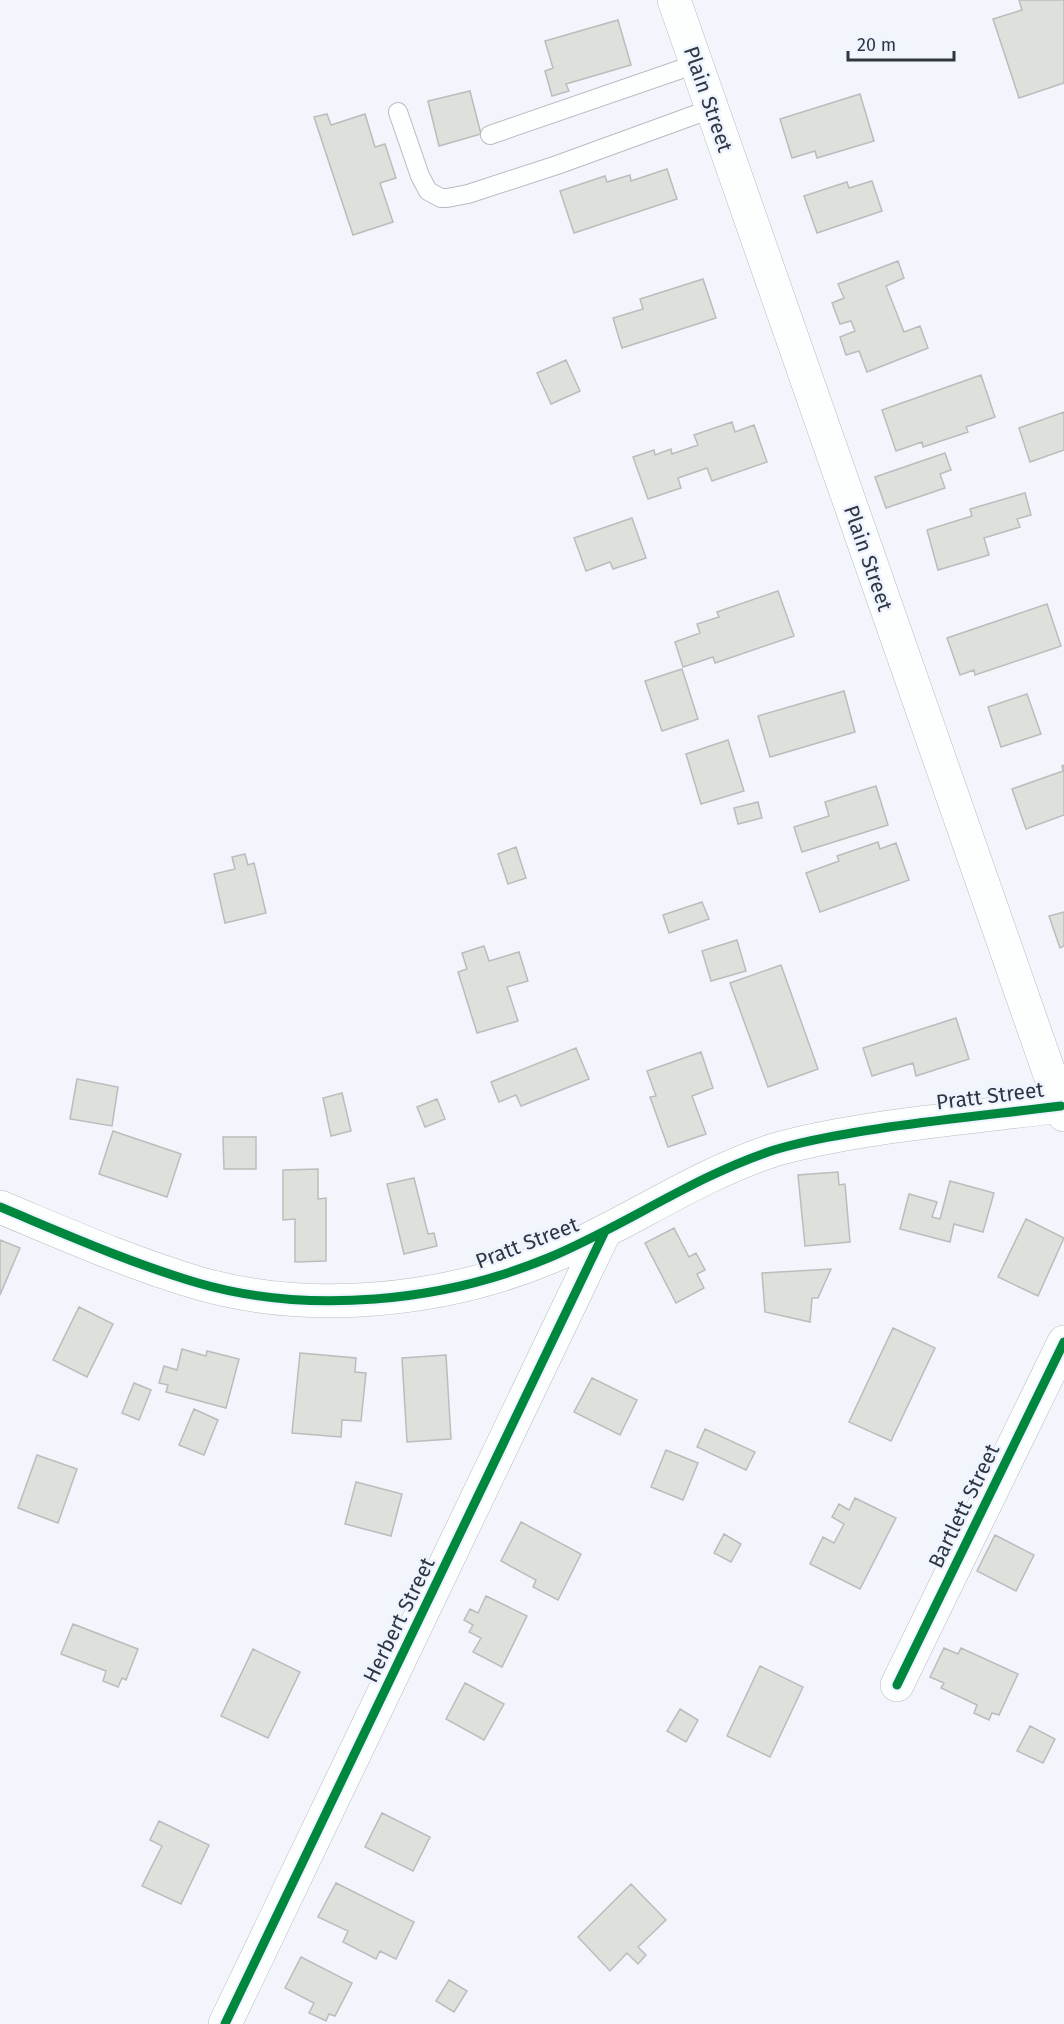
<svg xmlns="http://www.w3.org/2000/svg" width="1064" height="2024" font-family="'Fira Sans',sans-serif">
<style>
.building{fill:#dce1dc;stroke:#babdbb;stroke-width:1.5}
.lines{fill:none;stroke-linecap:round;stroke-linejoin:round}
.lane-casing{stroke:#b7bcc3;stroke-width:20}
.street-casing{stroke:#b7bcc3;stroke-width:34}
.secondary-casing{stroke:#b7bcc3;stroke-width:34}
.lane{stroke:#fdfefe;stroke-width:18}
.street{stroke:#fdfefe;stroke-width:33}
.secondary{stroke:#fdfefe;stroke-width:33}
.cycleway-casing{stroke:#eef4ff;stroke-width:13}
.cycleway{stroke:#00873e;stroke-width:9}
.labels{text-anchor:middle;stroke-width:5;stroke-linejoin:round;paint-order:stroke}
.street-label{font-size:21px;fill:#2f363f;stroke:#eef4ff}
</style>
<rect width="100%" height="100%" fill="#f2f5fb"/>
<path class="building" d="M 1019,0 L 1064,0 L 1064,83 L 1019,98 L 993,19 L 1022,10 Z
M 618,20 L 631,65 L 566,84 L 569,91 L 552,96 L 545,71 L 553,68 L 545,41 Z
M 470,91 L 481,134 L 439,146 L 428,101 Z
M 860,94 L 874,141 L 817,158 L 815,151 L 792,158 L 780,119 Z
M 327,114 L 331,125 L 365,114 L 375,147 L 385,144 L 396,178 L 380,183 L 393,222 L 353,235 L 314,117 Z
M 667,169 L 677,199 L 574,233 L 560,191 L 605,176 L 607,182 L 630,175 L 631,181 Z
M 872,181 L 882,211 L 817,233 L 804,196 L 847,182 L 849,188 Z
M 898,261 L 904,278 L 886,286 L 904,332 L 920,326 L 928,348 L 867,372 L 859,351 L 846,355 L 840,337 L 855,331 L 851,321 L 840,324 L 832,303 L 844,298 L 838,284 Z
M 703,279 L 716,318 L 622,348 L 613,318 L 643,309 L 640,299 Z
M 566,360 L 580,391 L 551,404 L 537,373 Z
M 981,375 L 995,417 L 966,427 L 968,432 L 923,447 L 922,442 L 896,451 L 882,410 Z
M 1064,412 L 1064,450 L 1030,462 L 1019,428 Z
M 732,422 L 735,432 L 754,425 L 767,462 L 712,481 L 707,468 L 678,478 L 681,488 L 648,499 L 633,457 L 654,450 L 655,455 L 671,449 L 672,454 L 698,445 L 694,435 Z
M 945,453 L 951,470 L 940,474 L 945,488 L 886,508 L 875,477 Z
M 1025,493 L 1031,515 L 1017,519 L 1020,527 L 984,538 L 989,555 L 938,570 L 927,530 L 972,516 L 970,509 Z
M 632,518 L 646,558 L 613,569 L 610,562 L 586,571 L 574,538 Z
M 778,591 L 794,636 L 715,663 L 713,657 L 683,667 L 675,642 L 700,633 L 697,624 L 719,617 L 717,612 Z
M 1047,604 L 1061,646 L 975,675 L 974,670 L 960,675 L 947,638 Z
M 682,669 L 698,719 L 662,731 L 645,681 Z
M 844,691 L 855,732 L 770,757 L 758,716 Z
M 1027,694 L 1041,734 L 1001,747 L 988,707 Z
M 728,740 L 744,791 L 701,804 L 686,754 Z
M 1064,765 L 1064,815 L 1026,829 L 1012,789 L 1063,771 L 1062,766 Z
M 876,786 L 888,825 L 802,852 L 794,827 L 829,816 L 825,802 Z
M 758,802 L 762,818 L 738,824 L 734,808 Z
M 878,842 L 880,849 L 896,843 L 909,880 L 820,912 L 806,873 L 839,861 L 837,856 Z
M 516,847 L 526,878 L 508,884 L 498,854 Z
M 245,854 L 248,865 L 254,863 L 266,913 L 225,923 L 214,874 L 235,869 L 232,857 Z
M 702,902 L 709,919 L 669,933 L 663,915 Z
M 1064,912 L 1064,946 L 1060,948 L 1049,916 Z
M 737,940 L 746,971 L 711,981 L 702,951 Z
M 484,946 L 489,961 L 519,952 L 528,981 L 507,987 L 518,1021 L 477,1033 L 458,972 L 467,969 L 462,953 Z
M 781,965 L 818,1069 L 768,1087 L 730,983 Z
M 956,1018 L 969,1059 L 916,1076 L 913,1063 L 872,1076 L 863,1048 Z
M 576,1048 L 589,1079 L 521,1106 L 516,1095 L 499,1102 L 491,1082 Z
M 701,1052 L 713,1088 L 692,1096 L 706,1134 L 668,1147 L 650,1097 L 656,1096 L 647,1071 Z
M 77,1079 L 118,1087 L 112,1126 L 70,1119 Z
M 342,1093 L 351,1131 L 331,1136 L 323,1098 Z
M 437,1099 L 445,1119 L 425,1127 L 417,1107 Z
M 113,1131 L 181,1154 L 167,1197 L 99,1174 Z
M 223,1137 L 256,1137 L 256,1169 L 224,1169 Z
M 318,1169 L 318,1199 L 326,1198 L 326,1261 L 295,1262 L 295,1219 L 283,1220 L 283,1170 Z
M 838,1172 L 839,1185 L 845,1184 L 850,1242 L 805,1246 L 798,1175 Z
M 414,1178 L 428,1234 L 434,1233 L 437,1246 L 404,1254 L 387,1184 Z
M 950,1181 L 994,1193 L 983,1232 L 954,1224 L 950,1242 L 900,1229 L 909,1194 L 937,1202 L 932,1217 L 940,1219 Z
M 1026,1219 L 1064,1238 L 1038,1296 L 998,1277 Z
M 674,1228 L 689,1257 L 696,1253 L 705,1270 L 697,1274 L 704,1288 L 676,1303 L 645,1243 Z
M 0,1240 L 20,1248 L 0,1295 Z
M 831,1269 L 818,1298 L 812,1298 L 810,1322 L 765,1312 L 762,1273 Z
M 79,1307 L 113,1324 L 87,1377 L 53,1360 Z
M 893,1328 L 935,1348 L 891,1441 L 849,1422 Z
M 182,1349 L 206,1356 L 207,1351 L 239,1359 L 226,1408 L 166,1392 L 168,1385 L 159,1383 L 164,1366 L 177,1370 Z
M 300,1353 L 356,1358 L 355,1372 L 366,1373 L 361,1421 L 342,1420 L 341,1437 L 292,1433 Z
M 446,1355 L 451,1439 L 407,1442 L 402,1358 Z
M 592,1378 L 637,1400 L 620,1435 L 574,1412 Z
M 134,1383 L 151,1390 L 139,1420 L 122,1413 Z
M 194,1409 L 218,1420 L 204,1455 L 179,1445 Z
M 705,1429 L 755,1452 L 746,1470 L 697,1447 Z
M 666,1450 L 698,1463 L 683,1500 L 651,1487 Z
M 37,1455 L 77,1469 L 58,1523 L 18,1508 Z
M 356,1482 L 402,1494 L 391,1536 L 345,1524 Z
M 855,1498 L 896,1518 L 860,1589 L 810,1564 L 823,1537 L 834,1543 L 844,1524 L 832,1517 L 839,1504 L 849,1510 Z
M 521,1522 L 581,1554 L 558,1600 L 533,1587 L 536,1580 L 501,1561 Z
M 724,1534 L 741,1544 L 731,1562 L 714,1553 Z
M 995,1535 L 1034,1555 L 1016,1591 L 977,1571 Z
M 486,1596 L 527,1616 L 502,1667 L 473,1652 L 481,1638 L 469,1632 L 473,1625 L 464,1620 L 470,1609 L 478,1613 Z
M 73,1624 L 138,1649 L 126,1680 L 122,1678 L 118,1687 L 103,1681 L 106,1671 L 61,1654 Z
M 944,1648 L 958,1654 L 961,1648 L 1018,1674 L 999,1715 L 992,1713 L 989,1720 L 974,1713 L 977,1705 L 941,1688 L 944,1683 L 930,1677 Z
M 253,1649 L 300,1672 L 268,1738 L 221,1716 Z
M 760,1666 L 803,1687 L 770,1757 L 727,1736 Z
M 465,1683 L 504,1704 L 484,1740 L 446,1719 Z
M 680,1709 L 698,1720 L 686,1742 L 667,1731 Z
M 1030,1726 L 1055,1739 L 1043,1763 L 1017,1751 Z
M 382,1813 L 430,1837 L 413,1871 L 365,1847 Z
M 159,1821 L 209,1845 L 181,1904 L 142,1886 L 162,1846 L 150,1840 Z
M 336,1883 L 414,1922 L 396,1959 L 380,1951 L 376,1959 L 343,1942 L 348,1931 L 318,1917 Z
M 631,1884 L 666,1920 L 638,1947 L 646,1955 L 638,1964 L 627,1953 L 610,1971 L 578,1937 Z
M 301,1957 L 352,1983 L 335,2016 L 329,2014 L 326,2021 L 309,2013 L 314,2003 L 285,1988 Z
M 449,1980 L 467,1991 L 454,2012 L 436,2001 Z"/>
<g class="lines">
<g class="lane-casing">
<path id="lane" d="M 398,112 L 420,176 L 428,191 L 441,198 L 447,198 L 468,194 L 557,165 L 711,109
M 490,135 L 696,64"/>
</g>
<g class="street-casing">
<path id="street" d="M 0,1207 C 65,1234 130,1263 198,1283 C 309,1315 442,1302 548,1258 C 625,1226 694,1176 774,1150 C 812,1139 851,1133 889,1127 C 946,1119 1004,1113 1061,1106
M 897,1685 L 1064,1342
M 225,2024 L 605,1231"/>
</g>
<g class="secondary-casing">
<path id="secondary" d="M 674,0 L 1064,1115"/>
</g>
<use href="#lane" class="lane"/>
<use href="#street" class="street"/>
<use href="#secondary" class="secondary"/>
<g class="cycleway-casing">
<path id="cycleway" d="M 0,1207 C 65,1234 130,1263 198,1283 C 309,1315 442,1302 548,1258 C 625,1226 694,1176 774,1150 C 812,1139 851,1133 889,1127 C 946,1119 1004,1113 1061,1106
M 897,1685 L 1064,1342
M 225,2024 L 605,1231"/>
</g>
<use href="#cycleway" class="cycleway"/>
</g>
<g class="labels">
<g class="street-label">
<text transform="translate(708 99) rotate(71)" y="7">Plain Street</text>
<text transform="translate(868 558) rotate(71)" y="7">Plain Street</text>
<text transform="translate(990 1096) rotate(-7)" y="7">Pratt Street</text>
<text transform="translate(527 1243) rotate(-21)" y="7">Pratt Street</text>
<text transform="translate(964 1506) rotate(-64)" y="7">Bartlett Street</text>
<text transform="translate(399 1620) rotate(-64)" y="7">Herbert Street</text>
</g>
</g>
<path d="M848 51v9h106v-9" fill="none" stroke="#2f363f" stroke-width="3"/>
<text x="857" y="51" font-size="18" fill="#2f363f" stroke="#eef4ff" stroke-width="4.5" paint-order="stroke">20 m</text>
</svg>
